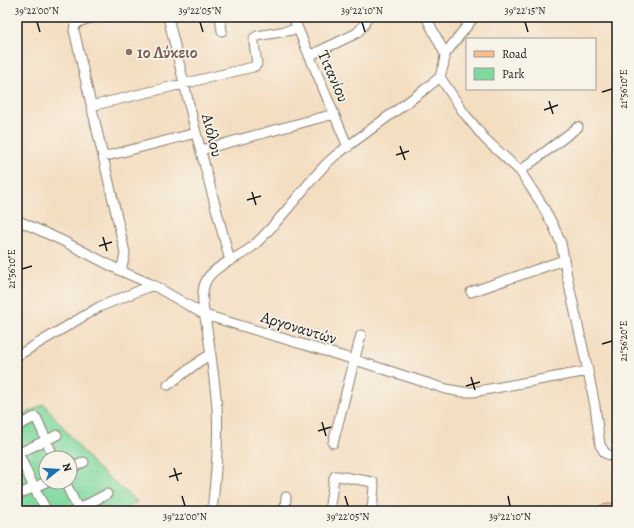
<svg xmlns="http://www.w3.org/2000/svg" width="634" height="528" font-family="Alegreya,serif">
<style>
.green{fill:#80d99f;stroke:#4e7a5e;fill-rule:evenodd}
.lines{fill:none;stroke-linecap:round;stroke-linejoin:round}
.minor-casing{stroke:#887d6e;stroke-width:11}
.major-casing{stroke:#887d6e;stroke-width:13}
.minor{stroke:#fff;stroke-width:9}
.major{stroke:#f9bc8a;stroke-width:11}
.ticks{fill:none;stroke:#1c1c1c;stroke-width:1.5}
.education-dot{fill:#8d6e63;stroke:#f7f3e8;stroke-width:1.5}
.labels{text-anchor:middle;stroke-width:3.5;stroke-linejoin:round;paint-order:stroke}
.education-label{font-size:16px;font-weight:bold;fill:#785e54;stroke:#f7f3e8;text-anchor:start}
.street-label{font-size:16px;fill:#1c1c1c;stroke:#f7f3e8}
.neatline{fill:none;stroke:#1c1c1c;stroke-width:1.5}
.ticks-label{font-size:10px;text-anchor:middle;fill:#1c1c1c}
</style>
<rect width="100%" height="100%" fill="#f7f3e8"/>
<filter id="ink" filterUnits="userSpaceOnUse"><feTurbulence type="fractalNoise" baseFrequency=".025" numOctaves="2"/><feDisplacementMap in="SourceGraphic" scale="8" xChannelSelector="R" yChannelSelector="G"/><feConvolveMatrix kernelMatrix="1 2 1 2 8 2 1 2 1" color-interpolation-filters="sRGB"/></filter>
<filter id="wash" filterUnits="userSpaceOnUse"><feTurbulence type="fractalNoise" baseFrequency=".012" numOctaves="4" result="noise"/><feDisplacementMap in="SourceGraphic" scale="16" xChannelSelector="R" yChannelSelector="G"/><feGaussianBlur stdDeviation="0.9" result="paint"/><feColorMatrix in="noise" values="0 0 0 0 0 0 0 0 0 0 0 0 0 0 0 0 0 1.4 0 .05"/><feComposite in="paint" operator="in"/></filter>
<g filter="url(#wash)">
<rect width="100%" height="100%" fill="#f4dec1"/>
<path class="green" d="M 44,404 L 95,466 L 137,502 L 121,511 L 17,511 L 17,418 ZM 46,458 L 70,458 L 70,482 L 46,482 Z"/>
</g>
<g filter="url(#ink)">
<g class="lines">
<g class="minor-casing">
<path id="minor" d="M 97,17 C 89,19 74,20 74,30 L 124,248 L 125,254 L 121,271
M 168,17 L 196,133 L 230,261
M 220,17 L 222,31
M 293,17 L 348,147
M 445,54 L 474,17
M 309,56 L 357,33 L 364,25 L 367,17
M 440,77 L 464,113 L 485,139 L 520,171 L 541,203 L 553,225 L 561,243 L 567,276 L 588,371 L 595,406 L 600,445 L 605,453 L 617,459
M 91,106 L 253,67 L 255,66 L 257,64 L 254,43 L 254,38 L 257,36 L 298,29
M 201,150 L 334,114
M 103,157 L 196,133
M 520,171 L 578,127
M 17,220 L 63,241 L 121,271 L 153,285 L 205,315 L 355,360 L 446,389 L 462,392 L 473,392 L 588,371
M 471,292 L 564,260
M 17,356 L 99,307 L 153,285
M 168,385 L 200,361 L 211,354
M 17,426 L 35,417 L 37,419 L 54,458
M 333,443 L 361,335
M 17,450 L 34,488 L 47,511
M 17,454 L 57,435
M 70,469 L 84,462
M 65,482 L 79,511
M 17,495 L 46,482
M 74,511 L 107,494
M 212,511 C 216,477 219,442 217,408 C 215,381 211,355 207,329 C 205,315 199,295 206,281 C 213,266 239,258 252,247 C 280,222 301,190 327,163 L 336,155 L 424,90 L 440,77 L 444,63 L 445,54 L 426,17
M 285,511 L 286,497
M 329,511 L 334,478 L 335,476 L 338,476 L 373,482 L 374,486 L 372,511"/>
</g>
<g class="major-casing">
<path id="major" d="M 603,511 L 617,508"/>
</g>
<use href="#minor" class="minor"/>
<use href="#major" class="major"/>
</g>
</g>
<path class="ticks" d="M 37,22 L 40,32M 200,22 L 203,32M 362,22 L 365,32M 525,22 L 528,32M 602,92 L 612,89M 549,101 L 553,114M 544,110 L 558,105M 400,146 L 405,160M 396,155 L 409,151M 252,192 L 256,205M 247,200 L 261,196M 103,237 L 107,251M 99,246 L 112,242M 22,269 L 32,266M 602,344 L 612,341M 471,377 L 475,390M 466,386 L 480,382M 322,422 L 326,436M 318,431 L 331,427M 174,468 L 178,481M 169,477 L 182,473M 182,496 L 185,506M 345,496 L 348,506M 508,496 L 510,506"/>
<circle class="education-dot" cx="129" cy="52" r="4"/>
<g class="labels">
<g class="education-label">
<text x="137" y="58">1ο Λύκειο</text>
</g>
<g class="street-label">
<text transform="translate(334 76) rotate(66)" y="6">Τιτανίου</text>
<text transform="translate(213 135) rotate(76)" y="6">Αιόλου</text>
<text transform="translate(299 327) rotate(17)" y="6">Αργοναυτών</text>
</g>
</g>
<rect width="634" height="528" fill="none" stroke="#f7f3e8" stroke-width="44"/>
<rect x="466" y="38" width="130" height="52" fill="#f7f3e8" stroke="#9f9d96"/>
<rect x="474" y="51" width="20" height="6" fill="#f9bc8a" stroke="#9f9d96"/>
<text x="502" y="58" font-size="12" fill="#1c1c1c">Road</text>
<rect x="474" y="68" width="20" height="12" fill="#80d99f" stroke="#9f9d96"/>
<text x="502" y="78" font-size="12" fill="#1c1c1c">Park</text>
<g transform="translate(58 470) rotate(73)"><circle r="19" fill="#f7f3e8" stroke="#9f9d96"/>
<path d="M0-3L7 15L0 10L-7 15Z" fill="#1f6fb2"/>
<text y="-6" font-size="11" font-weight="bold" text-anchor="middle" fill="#1c1c1c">N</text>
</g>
<rect x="22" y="22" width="590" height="484" class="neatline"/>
<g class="ticks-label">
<text x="37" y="14">39°22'00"N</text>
<text x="200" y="14">39°22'05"N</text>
<text x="362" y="14">39°22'10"N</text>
<text x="525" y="14">39°22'15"N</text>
<text transform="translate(623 89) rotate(-90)" y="4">21°56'10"E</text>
<text transform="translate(11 269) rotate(-90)" y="4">21°56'10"E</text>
<text transform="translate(623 341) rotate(-90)" y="4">21°56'20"E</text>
<text x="185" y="520">39°22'00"N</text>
<text x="348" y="520">39°22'05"N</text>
<text x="510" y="520">39°22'10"N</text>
</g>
</svg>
